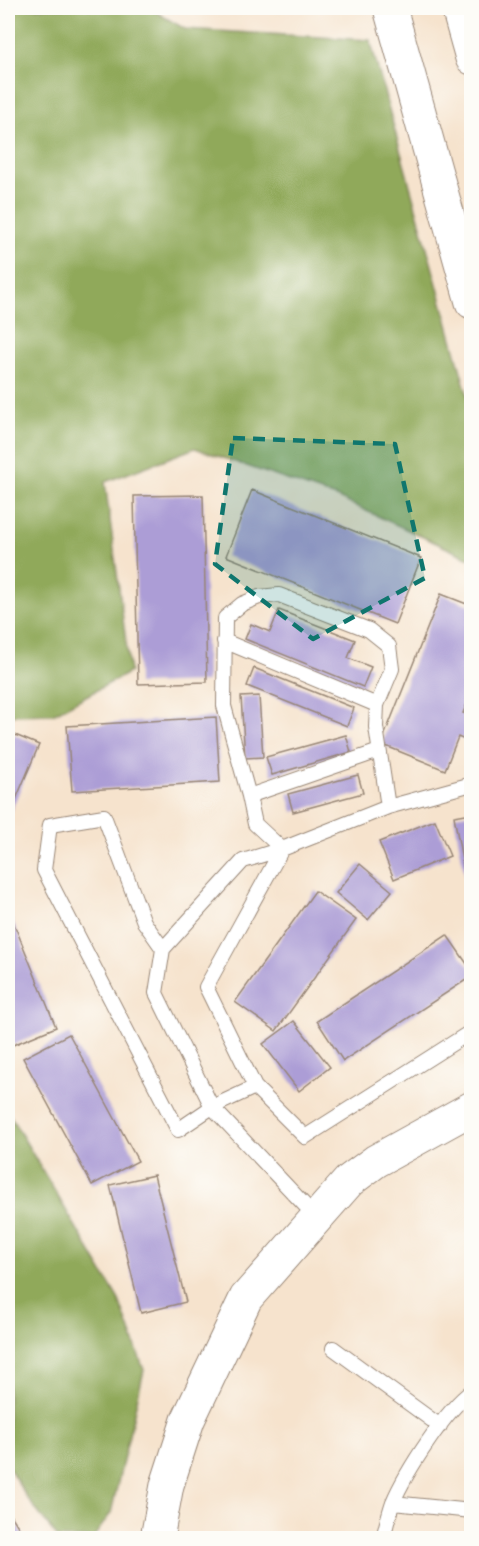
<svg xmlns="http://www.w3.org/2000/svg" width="479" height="1546" font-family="'Old Standard TT',serif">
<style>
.forest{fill:#90a95a;stroke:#666a3c;stroke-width:1.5}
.building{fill:#ac9dd6}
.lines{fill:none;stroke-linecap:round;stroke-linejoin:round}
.lane-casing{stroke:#988676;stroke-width:16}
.secondary-casing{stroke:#988676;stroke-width:35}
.lane{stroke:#fff;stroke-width:14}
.secondary{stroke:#fff;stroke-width:33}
.marked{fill:#0f766e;fill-opacity:0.2;stroke:#0f766e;stroke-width:4.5;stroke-dasharray:12 8;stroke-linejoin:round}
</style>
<rect width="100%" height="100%" fill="#fdfcf7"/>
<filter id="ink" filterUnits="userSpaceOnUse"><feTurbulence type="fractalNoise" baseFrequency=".0167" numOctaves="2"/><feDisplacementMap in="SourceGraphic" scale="12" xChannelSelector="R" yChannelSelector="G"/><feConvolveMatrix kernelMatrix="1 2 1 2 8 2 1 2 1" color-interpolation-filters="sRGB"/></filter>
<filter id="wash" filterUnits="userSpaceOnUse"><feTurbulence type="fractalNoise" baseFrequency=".008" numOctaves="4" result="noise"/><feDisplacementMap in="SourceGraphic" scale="24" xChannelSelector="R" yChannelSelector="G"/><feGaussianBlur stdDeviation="1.35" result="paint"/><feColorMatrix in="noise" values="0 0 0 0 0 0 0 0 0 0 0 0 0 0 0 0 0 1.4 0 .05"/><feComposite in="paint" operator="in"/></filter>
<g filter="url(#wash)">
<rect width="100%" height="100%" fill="#f6e3cd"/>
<path class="forest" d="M 8,8 L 149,8 L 185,29 L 370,40 L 471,408 L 471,559 L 336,497 L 195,448 L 105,482 L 130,672 L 53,714 L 8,715 Z
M 8,1112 L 119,1300 L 144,1370 L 111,1513 L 93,1538 L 58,1538 L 27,1498 L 8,1466 Z"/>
<g id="blocks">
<path class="building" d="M 252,490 L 421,558 L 395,624 L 226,556 Z
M 203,495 L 207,682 L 138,684 L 134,496 Z
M 441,594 L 472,606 L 472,692 L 463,713 L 472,716 L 472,730 L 467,741 L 458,737 L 445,770 L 381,744 Z
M 279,610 L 355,640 L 348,658 L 371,667 L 363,687 L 245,639 L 251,624 L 270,632 Z
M 254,668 L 354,708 L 347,726 L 247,686 Z
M 259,696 L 263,757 L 245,758 L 241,697 Z
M 216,717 L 220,782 L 72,791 L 67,726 Z
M 8,732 L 39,745 L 8,818 Z
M 346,735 L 351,752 L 272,775 L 266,757 Z
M 358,775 L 363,793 L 293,812 L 288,794 Z
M 472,813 L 472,904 L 470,904 L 454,816 Z
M 435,820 L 450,856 L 394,879 L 379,842 Z
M 360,864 L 392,891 L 368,920 L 336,893 Z
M 315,891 L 356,920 L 276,1031 L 235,1002 Z
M 8,909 L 56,1027 L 8,1047 Z
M 447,935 L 472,971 L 472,976 L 343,1061 L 317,1021 Z
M 294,1021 L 330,1067 L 299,1091 L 263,1044 Z
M 69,1034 L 138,1161 L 92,1185 L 23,1058 Z
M 154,1175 L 186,1302 L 141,1313 L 110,1185 Z
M 8,1510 L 25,1538 L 8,1538 Z"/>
</g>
</g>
<g filter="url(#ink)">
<use href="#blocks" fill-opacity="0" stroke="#988676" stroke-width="1.5"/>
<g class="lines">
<g class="lane-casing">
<path id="lane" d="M 224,641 L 377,705 L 376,727 L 388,807
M 249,796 L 224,706 L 225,618 L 242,604 L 259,597 L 279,595 L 369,630 L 389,646 L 392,669 L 377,705
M 282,849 L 255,824 L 249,796 L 379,751
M 163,949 L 144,922 L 104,816 L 50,825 L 44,870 L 178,1130 L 212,1107 L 255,1087 L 305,1137 L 472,1031
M 255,1087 L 206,987 L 282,849
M 316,1217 L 212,1107 L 156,993 L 163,949 L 243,861 L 282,849 L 388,807 L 472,784
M 333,1348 L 440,1426
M 393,1503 L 472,1511
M 383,1538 C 386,1527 389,1513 393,1502 C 406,1472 446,1409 472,1391"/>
</g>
<g class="secondary-casing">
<path id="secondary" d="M 390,8 L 472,302
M 458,8 L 472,58
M 157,1538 L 167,1485 L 188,1420 L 246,1298 L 349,1181 L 376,1161 L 472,1108"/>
</g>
<use href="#lane" class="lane"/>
<use href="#secondary" class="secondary"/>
</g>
</g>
<path class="marked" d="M 233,438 L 395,444 L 425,578 L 313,639 L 215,564 Z"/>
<rect width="479" height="1546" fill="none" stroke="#fdfcf7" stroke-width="30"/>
</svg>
